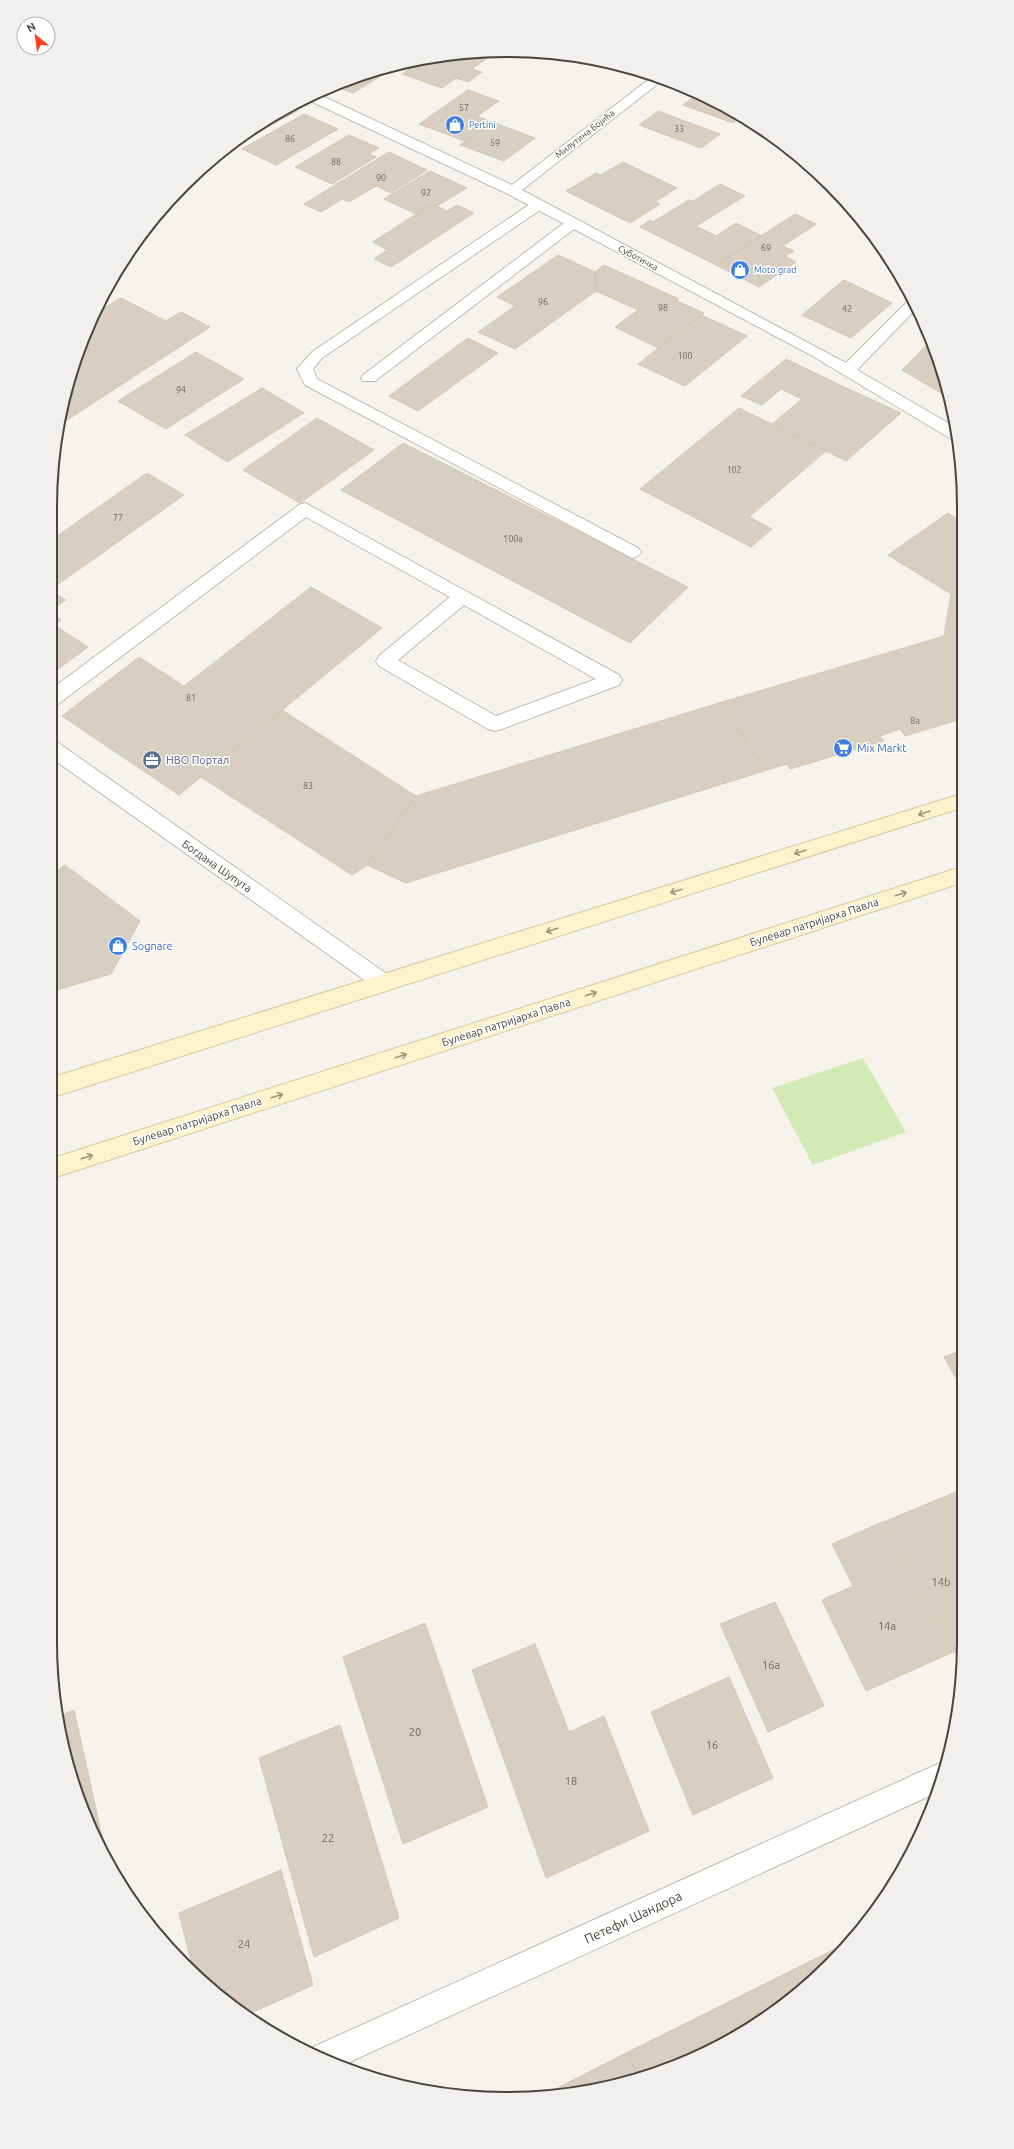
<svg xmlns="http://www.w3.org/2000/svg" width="1014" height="2149" font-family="Ubuntu,sans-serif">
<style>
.green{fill:#d2eab5}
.building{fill:#d8cfc1;stroke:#d3c7b4}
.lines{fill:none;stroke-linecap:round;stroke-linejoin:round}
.service-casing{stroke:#c2bbae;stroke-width:2}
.minor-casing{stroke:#c2bbae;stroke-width:2}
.secondary-casing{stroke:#d6c79b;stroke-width:2}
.service{fill:#fff;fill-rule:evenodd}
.minor{fill:#fff;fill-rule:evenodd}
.secondary{fill:#fff3cd;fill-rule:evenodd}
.oneway{stroke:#9c937c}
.labels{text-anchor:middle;stroke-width:3;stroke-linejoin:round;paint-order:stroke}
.number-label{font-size:9px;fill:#6e675b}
.far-shop-label{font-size:9px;fill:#366cbe;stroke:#fff;text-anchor:start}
.far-street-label{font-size:9px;fill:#4b4439;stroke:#fff}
.shop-label{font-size:11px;fill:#366cbe;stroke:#fff;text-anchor:start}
.service-label{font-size:11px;fill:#4e5e75;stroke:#fff;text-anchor:start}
.street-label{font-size:11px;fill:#4b4439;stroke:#fff}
.near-number-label{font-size:11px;fill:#6e675b}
.near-street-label{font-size:13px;fill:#4b4439;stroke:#fff}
.rim{fill:none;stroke:#4b4439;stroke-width:2}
</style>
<rect width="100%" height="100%" fill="#f6f3ec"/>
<path class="green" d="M 863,1058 L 906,1132 L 813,1165 L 772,1088 Z"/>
<path class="building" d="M 487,52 L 493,54 L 472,69 L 482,72 L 468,82 L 456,78 L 442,88 L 402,74 L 426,58 Z
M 546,54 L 568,56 L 563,60 Z
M 400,64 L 353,93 L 332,85 Z
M 468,90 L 499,101 L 477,116 L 492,122 L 465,141 L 419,124 Z
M 698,94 L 740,118 L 733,123 L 683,105 Z
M 290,108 L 297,111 L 255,134 L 248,131 Z
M 658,111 L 720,134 L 701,148 L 639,125 Z
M 304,114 L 338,129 L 276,165 L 242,149 Z
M 492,122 L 535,138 L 504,161 L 460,145 Z
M 349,135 L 379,148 L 369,154 L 376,157 L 332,184 L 295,167 Z
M 389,152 L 427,170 L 391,193 L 376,186 L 349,202 L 342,199 L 321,212 L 304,204 Z
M 623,162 L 677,188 L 655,202 L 660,204 L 630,223 L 566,191 L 596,173 L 601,175 Z
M 430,171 L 467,188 L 437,206 L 432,204 L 416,214 L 384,199 Z
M 720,184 L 745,196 L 696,226 L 716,236 L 736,223 L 762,236 L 716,265 L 640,227 L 650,220 L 653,222 L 689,200 L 693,201 Z
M 432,204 L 447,211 L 457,205 L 474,213 L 391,267 L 374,259 L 387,250 L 373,242 Z
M 795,214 L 816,224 L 783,246 L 794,251 L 785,256 L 796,262 L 759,287 L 716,265 Z
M 558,255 L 595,272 L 596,291 L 515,349 L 478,332 L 515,306 L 497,297 Z
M 604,265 L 679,299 L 677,301 L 704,313 L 658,348 L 615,327 L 638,310 L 596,291 L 595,272 Z
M 844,280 L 892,303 L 851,338 L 802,315 Z
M 121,298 L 166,321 L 181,312 L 210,327 L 58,426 L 85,332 L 94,314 Z
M 701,315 L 747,336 L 685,386 L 638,364 Z
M 468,338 L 498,353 L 418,411 L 389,396 Z
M 931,341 L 946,396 L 902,370 Z
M 196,352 L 244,379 L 166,429 L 118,401 Z
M 786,359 L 842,386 L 901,413 L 846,461 L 772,424 L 802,399 L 781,389 L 762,405 L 741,396 Z
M 262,388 L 304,413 L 227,462 L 185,435 Z
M 739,408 L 826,451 L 749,517 L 772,529 L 751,547 L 640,489 Z
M 317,418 L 374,450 L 300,503 L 243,470 Z
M 403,443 L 688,587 L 630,643 L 341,490 Z
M 147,473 L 184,495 L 50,590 L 50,541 Z
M 948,513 L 959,520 L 960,519 L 961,719 L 905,736 L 900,729 L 880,736 L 884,741 L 790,769 L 787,764 L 767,770 L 719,703 L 944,636 L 951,594 L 888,555 Z
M 311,587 L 382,628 L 179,795 L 62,716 L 139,657 L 184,686 Z
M 50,590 L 66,600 L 50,611 Z
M 50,613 L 61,620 L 54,625 L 88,647 L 50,675 Z
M 719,703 L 767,770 L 406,883 L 367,865 L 416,796 Z
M 282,710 L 416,796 L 367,865 L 352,875 L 201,777 Z
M 65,865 L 140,921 L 111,974 L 50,992 L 50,876 Z
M 963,1350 L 963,1391 L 944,1357 Z
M 963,1489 L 964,1642 L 963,1649 L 955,1653 L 886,1521 Z
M 885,1521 L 953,1652 L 866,1691 L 822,1600 L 853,1586 L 832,1544 Z
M 775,1602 L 824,1706 L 768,1732 L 720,1624 Z
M 425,1623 L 488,1807 L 403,1844 L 343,1657 Z
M 535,1644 L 569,1732 L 604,1716 L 649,1831 L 546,1878 L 472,1670 Z
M 729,1677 L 773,1778 L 693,1815 L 651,1712 Z
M 74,1710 L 104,1845 L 100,1846 L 74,1789 L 59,1731 L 57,1717 Z
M 340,1725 L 399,1918 L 314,1957 L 259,1758 Z
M 281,1870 L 313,1985 L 247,2015 L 206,1986 L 194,1974 L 179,1913 Z
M 853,1940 L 785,2004 L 735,2038 L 654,2075 L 638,2079 L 628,2052 Z
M 628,2052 L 638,2079 L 596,2090 L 542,2096 Z"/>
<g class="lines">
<g class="service-casing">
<path id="service" d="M 538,201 L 545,205 L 543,208 L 322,358 L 313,369 L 317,379 L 638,548 L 641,552 L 638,556 L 632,558 L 305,385 L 297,369 L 312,352 L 533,202 Z
M 573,219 L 578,220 L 580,223 L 578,226 L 375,381 L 363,381 L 361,378 L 363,375 L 568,220 Z
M 305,503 L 619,675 L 622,680 L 619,685 L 502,729 L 495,731 L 488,729 L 379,666 L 376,661 L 379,656 L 450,597 L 306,517 L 57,705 L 50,707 L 50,690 L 299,505 ZM 464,605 L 596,679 L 496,716 L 398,660 Z"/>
</g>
<g class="minor-casing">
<path id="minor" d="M 653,76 L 664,79 L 522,190 L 846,363 L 908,301 L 911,300 L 916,309 L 857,370 L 955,427 L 958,440 L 951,439 L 809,354 L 508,194 L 306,99 L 316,93 L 512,185 Z
M 50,740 L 57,742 L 391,977 L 395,983 L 391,989 L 384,992 L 377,989 L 50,757 Z
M 942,1762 L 945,1763 L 936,1793 L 341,2066 L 311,2052 L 313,2047 Z"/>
</g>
<g class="secondary-casing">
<path id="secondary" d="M 961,794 L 961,808 L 50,1098 L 50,1078 Z
M 961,867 L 961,883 L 50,1179 L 50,1159 Z"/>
</g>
<use href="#service" class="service"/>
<use href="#minor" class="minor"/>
<use href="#secondary" class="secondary"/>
</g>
<defs><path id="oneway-shaft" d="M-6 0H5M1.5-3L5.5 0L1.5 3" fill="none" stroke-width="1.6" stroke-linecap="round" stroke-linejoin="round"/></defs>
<g class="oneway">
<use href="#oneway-shaft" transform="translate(924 813) rotate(162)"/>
<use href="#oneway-shaft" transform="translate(800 852) rotate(162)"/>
<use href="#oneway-shaft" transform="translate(676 891) rotate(162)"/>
<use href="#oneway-shaft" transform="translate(901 894) rotate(-18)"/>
<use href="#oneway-shaft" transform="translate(552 930) rotate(162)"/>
<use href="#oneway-shaft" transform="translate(591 994) rotate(-18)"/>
<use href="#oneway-shaft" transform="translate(401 1056) rotate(-18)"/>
<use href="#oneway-shaft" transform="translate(277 1096) rotate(-18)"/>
<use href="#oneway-shaft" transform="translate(87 1157) rotate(-18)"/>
</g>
<defs>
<g id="shop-disc" transform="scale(1)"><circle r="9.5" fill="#3f7fe0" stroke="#fff"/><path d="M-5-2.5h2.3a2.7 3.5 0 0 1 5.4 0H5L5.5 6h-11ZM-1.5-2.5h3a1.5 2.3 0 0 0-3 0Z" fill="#fff"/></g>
<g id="supermarket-disc" transform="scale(1)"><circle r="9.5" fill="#3f7fe0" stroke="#fff"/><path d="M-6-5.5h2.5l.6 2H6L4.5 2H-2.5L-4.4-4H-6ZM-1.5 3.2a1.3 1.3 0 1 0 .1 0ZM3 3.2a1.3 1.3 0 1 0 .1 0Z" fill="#fff"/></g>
<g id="office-disc" transform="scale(1)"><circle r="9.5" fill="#5c6f8a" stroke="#fff"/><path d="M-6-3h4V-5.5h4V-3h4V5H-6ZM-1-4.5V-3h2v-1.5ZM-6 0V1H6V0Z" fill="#fff"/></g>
</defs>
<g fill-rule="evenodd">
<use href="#shop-disc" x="455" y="125"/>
<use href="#shop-disc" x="740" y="270"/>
<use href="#supermarket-disc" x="843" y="748"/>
<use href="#office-disc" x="152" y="760"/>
<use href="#shop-disc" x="118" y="946"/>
</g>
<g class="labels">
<g class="number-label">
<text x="464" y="111">57</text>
<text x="679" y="132">33</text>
<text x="290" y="142">86</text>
<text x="495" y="146">59</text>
<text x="336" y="165">88</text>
<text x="381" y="181">90</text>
<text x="426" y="196">92</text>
<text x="766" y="251">69</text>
<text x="543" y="305">96</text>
<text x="663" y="311">98</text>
<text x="847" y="312">42</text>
<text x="685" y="359">100</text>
<text x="181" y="393">94</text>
<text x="734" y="473">102</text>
<text x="118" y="521">77</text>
<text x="513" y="542">100a</text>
<text x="191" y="701">81</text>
<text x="915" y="724">8a</text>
<text x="308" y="789">83</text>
</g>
<g class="far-shop-label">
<text x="469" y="128">Pertini</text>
<text x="754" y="273">Moto grad</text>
</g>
<g class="far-street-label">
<text transform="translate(585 134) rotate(-38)" y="3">Милутина Бојића</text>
<text transform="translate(638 258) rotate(28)" y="3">Суботичка</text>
</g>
<g class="shop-label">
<text x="857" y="752">Mix Markt</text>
<text x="132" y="950">Sognare</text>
</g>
<g class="service-label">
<text x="166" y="764">НВО Портал</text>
</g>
<g class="street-label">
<text transform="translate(217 866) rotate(35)" y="4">Богдана Шупута</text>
<text transform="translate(814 922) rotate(-18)" y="4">Булевар патријарха Павла</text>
<text transform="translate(506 1022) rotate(-18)" y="4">Булевар патријарха Павла</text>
<text transform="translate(197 1121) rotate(-18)" y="4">Булевар патријарха Павла</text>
</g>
<g class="near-number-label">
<text x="941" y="1586">14b</text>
<text x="887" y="1630">14a</text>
<text x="771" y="1669">16a</text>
<text x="415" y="1736">20</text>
<text x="712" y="1749">16</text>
<text x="571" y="1785">18</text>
<text x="328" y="1842">22</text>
<text x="244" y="1948">24</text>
</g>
<g class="near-street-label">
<text transform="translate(633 1917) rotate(-25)" y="5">Петефи Шандора</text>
</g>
</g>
<path d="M0 0H1014V2149H0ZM507 57H507A450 450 0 0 1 957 507V1642A450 450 0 0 1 507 2092H507A450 450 0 0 1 57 1642V507A450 450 0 0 1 507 57Z" fill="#f1f0ef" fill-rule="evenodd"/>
<path class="rim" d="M507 57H507A450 450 0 0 1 957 507V1642A450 450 0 0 1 507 2092H507A450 450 0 0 1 57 1642V507A450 450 0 0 1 507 57Z"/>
<g transform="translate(36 36) rotate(331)"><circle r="19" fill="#ffffff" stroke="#b7b4b0"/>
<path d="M0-3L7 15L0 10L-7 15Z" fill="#fc3f1d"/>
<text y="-6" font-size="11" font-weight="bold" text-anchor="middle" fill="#4b4439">N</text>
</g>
</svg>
